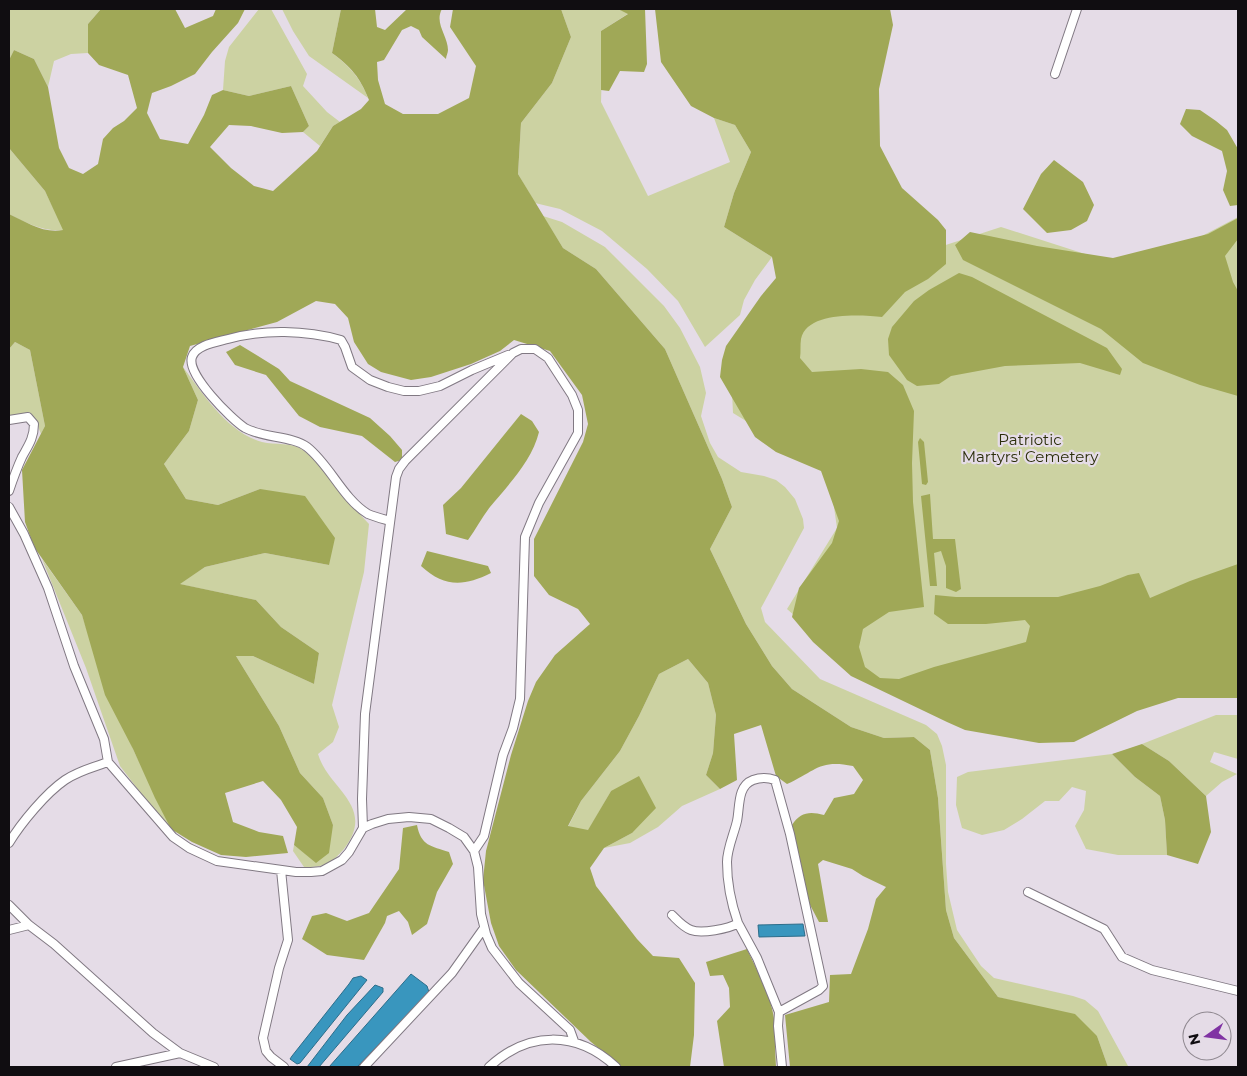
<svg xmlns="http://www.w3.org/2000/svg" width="1247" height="1076" font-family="Montserrat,sans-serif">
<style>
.green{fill:#ccd2a2}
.forest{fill:#a0a857}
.water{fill:#3996be;stroke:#2d6d8a}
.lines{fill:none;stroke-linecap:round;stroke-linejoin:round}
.street-casing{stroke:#817983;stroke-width:10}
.street{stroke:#fff;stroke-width:8}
.labels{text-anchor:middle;stroke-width:4.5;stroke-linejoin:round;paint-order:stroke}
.park-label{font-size:15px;fill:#2b2e0a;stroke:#e5dce7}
</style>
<rect width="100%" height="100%" fill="#e5dce7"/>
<path class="green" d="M 9,9 L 101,9 L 88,24 L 88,53 L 71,54 L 54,61 L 48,87 L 34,59 L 14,50 L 9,60 Z
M 259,9 L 271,9 L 307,74 L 303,86 L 327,112 L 340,122 L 333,126 L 320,146 L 303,132 L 309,126 L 291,86 L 249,96 L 223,90 L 225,61 L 229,47 Z
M 282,9 L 341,9 L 332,53 C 349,66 360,77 368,98 L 309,56 L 293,31 Z
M 561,9 L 618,9 L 629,13 L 601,31 L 602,69 L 601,102 L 648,196 L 730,162 L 714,118 L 735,125 L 751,152 L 734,193 L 724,227 L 772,257 L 755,280 L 744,300 L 740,315 L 705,347 L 678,301 L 647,269 L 602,231 L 560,209 L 535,203 L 518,174 L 521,123 L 552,83 L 571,37 Z
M 9,148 L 45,191 L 64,230 C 44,232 26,223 9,214 Z
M 543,216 L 562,222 L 605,247 L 664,306 L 680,328 L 700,367 L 706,393 L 701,416 L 710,443 L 718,457 L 741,472 L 764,476 L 776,480 L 785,487 L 795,499 L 803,519 L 804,528 L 761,608 L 765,622 L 820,679 L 926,725 L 937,734 L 942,746 L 946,765 L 946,864 L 948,892 L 957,930 L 981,966 L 994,978 L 1073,996 L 1085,1000 L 1098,1011 L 1128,1066 L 1131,1067 L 1108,1067 L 1097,1036 L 1031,1006 L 998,997 L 954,938 L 946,910 L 938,798 L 930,750 L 914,737 L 884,738 L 851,727 L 792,689 L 772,666 L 746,624 L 710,549 L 732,507 L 722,479 L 665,349 L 596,269 L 563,248 Z
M 1238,217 L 1238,595 L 907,681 L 871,683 L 787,609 L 837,528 L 829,472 L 733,413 L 730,351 L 872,269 L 1001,227 L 1110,262 L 1202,236 Z
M 15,342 L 30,350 L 45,426 L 41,434 L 35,419 L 29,412 L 9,417 L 9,349 Z
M 183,367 C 204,395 227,432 262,442 C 275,445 292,442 303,450 C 329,469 346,501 369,524 L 364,572 L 332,705 L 339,727 L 333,742 L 318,754 C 328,789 377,806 344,849 C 330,865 325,867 304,867 L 293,851 L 294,845 L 316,862 L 333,825 L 323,798 L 300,773 L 279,726 L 236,656 L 253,656 L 314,684 L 319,653 L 281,627 L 256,600 L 179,584 L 205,567 L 265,553 L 329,565 L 260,489 L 218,505 L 186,499 L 164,464 L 189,431 L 198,400 Z
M 42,559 L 82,615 L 93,649 L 133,749 L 171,829 L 143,796 L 120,766 L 86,668 Z
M 688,659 L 708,683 L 716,715 L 713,753 L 706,775 L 720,789 L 682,806 L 658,827 L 630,843 L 604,848 L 632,833 L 611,791 L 588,831 L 568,827 L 581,801 L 620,751 L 639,716 L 659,674 Z
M 1216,715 L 1238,715 L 1238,759 L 1214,752 L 1210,762 L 1237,774 L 1222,782 L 1206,796 L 1169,761 L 1142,744 Z
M 1112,754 L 1135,777 L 1160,796 L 1165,820 L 1167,855 L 1118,855 L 1086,849 L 1075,826 L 1084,810 L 1086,791 L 1072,787 L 1059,801 L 1045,801 L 1022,819 L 1004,830 L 982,835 L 962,828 L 956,805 L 957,777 L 968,772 Z"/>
<path class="forest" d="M 101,9 L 175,9 L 185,28 L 213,16 L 216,9 L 245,9 L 238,23 L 212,52 L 195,74 L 171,86 L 152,93 L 147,113 L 160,139 L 188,144 L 204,115 L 212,95 L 223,90 L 249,96 L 291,86 L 309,126 L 303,132 L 282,133 L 251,126 L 229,125 L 210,147 L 231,168 L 254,186 L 273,191 L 317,151 L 333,126 L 361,109 L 369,100 C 360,77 351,67 332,53 L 341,9 L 375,9 L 377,27 L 385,30 L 407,9 L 442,9 C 434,23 448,36 448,50 C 448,53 446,56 446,59 L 422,37 L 419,30 L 411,26 L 402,30 L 384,60 L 377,62 L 378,80 L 385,104 L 403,114 L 438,114 L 469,98 L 476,66 L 450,27 L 453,9 L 561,9 L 571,37 L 552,83 L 521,123 L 518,174 L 563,248 L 596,269 L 665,349 L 722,479 L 732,507 L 710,549 L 746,624 L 772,666 L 792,689 L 851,727 L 884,738 L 914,737 L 930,750 L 938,798 L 946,910 L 954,938 L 998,997 L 1075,1014 L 1097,1036 L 1108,1067 L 790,1067 L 785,1015 L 829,1002 L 830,975 L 851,974 L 868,929 L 876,899 L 886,887 L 863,876 L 852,869 L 823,860 L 818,864 L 828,922 L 819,922 L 809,903 L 792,825 C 800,812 810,811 824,815 L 834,798 L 854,794 L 863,780 L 853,766 C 819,759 816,771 787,784 L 776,776 L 761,725 L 734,734 L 737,780 L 720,789 L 706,775 L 713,753 L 716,715 L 708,683 L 688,659 L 659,674 L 639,716 L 620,751 L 581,801 L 568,826 L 588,830 L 611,791 L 639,776 L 656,808 L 632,833 L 604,848 L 590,868 L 596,886 L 637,939 L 653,956 L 679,958 L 695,983 L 694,1035 L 690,1067 L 622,1067 L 591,1042 L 516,970 L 499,946 L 491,923 L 483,880 L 486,851 L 511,755 L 528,701 L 536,682 L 555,655 L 590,624 L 578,609 L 549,595 L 534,576 L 534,539 L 583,442 L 588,424 L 582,395 L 550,351 L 514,340 L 500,351 L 471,364 L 431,377 L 411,380 L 381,372 L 368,364 L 354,342 L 348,318 L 335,304 L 316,301 L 277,322 L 190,346 L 183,367 L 198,400 L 189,431 L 164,464 L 186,499 L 218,505 L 260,489 L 305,496 L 335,538 L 329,565 L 265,553 L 205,567 L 180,584 L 256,600 L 281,627 L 319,653 L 314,684 L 253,656 L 236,656 L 279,726 L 300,773 L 323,798 L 333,825 L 329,853 L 316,863 L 294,845 L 297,827 L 281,800 L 263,781 L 225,793 L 233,822 L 259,832 L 283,836 L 288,853 L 246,857 L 221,855 L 192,842 L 171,829 L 155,798 L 133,749 L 105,695 L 82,615 L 34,547 L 25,522 L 22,470 L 45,426 L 30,350 L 15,342 L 9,349 L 9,214 C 26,222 44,234 63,230 L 45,191 L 9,148 L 9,60 L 14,50 L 34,59 L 48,87 L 59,148 L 69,168 L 83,174 L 98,164 L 103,139 L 113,128 L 124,121 L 137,108 L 128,75 L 99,65 L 88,53 L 88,24 Z
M 618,9 L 645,9 L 647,64 L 644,72 L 620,71 L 609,91 L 601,90 L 601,31 L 628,14 Z
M 655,9 L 890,9 L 893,25 L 879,89 L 880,146 L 902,188 L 938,220 L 946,230 L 946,264 L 928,279 L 905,292 L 882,317 C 861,315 807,311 801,339 C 800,345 801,352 800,358 L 812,372 L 861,369 L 888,372 L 903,385 L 914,411 L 912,463 L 913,502 L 924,607 L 889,612 L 863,629 L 859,647 L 865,667 L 880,678 L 899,679 L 934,667 L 1026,642 L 1030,626 L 1025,620 L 986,624 L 948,624 L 934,614 L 935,595 L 956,597 L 1058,597 L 1100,586 L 1128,575 L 1139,573 L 1150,598 L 1190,581 L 1238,564 L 1238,698 L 1178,698 L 1137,711 L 1074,742 L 1039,743 L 965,730 L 947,722 L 851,676 L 813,642 L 792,617 L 799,588 L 832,543 L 839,521 L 821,471 L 776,452 L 755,437 L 720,377 L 722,360 L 726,346 L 761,296 L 776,278 L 772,257 L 724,227 L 734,193 L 751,152 L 735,125 L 714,118 L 691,106 L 661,62 Z
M 1186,109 L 1200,110 L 1216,121 L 1227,130 L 1238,149 L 1238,205 L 1230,206 L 1223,190 L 1227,171 L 1222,151 L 1192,136 L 1180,124 Z
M 1054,160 L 1083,182 L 1094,205 L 1087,221 L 1071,230 L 1047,233 L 1023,209 L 1041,174 Z
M 1238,218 L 1238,239 L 1225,256 L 1233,282 L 1238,291 L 1238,396 L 1200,385 L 1143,363 L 1101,329 L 963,260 L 955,245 L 970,232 L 1037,246 L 1113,258 L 1208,234 Z
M 959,273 L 972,277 L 1107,348 L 1122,369 L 1120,375 L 1080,363 L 1005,366 L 951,376 L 939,384 L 917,386 L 907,380 L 889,355 L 888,339 L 892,327 L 914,301 L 929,290 Z
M 240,345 L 279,369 L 290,381 L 370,418 L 390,436 L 402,450 L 402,460 L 395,462 L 362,436 L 320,427 L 299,416 L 266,375 L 235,365 L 226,352 Z
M 521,414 L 532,421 L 539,432 C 532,461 508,485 490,507 C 482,517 476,529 468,540 L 446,534 L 443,505 L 461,488 Z
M 920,438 L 924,442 L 928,482 L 926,485 L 922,484 L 918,442 Z
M 930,494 L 933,539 L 955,539 L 961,589 L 956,592 L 946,588 L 946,566 L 941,551 L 934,553 L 937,586 L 930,586 L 921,496 Z
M 427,551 L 488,566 L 491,573 C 463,587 444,587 421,566 Z
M 1142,744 L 1169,761 L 1206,796 L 1211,832 L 1198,864 L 1167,855 L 1165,820 L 1160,796 L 1135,777 L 1112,754 Z
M 417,825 C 421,846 431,846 449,852 L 453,864 L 437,892 L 427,924 L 412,935 L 408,922 L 399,911 L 387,916 L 385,923 L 364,960 L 327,955 L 302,939 L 312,916 L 326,913 L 347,921 L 369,913 L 399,869 L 403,828 Z
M 747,949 C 757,971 771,995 774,1019 C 775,1035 775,1051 776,1067 L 724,1067 L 717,1021 L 730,1007 L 729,988 L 723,975 L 710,976 L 706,962 Z"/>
<path class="water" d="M 803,924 L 805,936 L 759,937 L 758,925 Z
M 411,974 L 427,986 L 429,992 L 357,1067 L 329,1067 Z
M 361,976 L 367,980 L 300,1063 L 297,1064 L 290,1059 L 292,1056 L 349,984 L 353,978 Z
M 375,985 L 383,988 L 383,992 L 319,1067 L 307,1067 L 347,1015 Z"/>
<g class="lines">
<g class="street-casing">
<path id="street" d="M 1055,74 L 1077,9
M 9,420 L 28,417 L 34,424 C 34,438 28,446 22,457 C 17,468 13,479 9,491
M 9,507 L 24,534 L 48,588 L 74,666 L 104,739 L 108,762 L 173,837 L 189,848 L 217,861 L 296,872 L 311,872 L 322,871 L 342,860 L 349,852 L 363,828 L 372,824 L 388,819 L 409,817 L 431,819 L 449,828 L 464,837 L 474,851 L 478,867 L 481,914 L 486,934 L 492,948 L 519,983 L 570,1030 L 574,1041
M 390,521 C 383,519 375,517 368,514 C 343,499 330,465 307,447 C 293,436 263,438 245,428 C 231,419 186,374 192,357 C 196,345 217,342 228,339 C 263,329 306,330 341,340 L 345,347 L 352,367 L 370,380 L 388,387 L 404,391 L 419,391 L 440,386 L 472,370 L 508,355
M 363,828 L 362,799 L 365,714 L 396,477 L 399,469 L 405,461 L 513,353 L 521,349 L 535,349 L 548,358 L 572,395 L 578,410 L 578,433 L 539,503 L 525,537 L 520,699 L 513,728 L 503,755 L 484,836 L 474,851
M 9,843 C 21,823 46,793 65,780 C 78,771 94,767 108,762
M 281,870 L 288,940 L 279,968 L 263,1038 L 266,1051 L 271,1057 L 284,1067
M 1028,892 L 1104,929 L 1122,957 L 1152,970 L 1238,991
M 9,905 L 29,925 L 54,944 L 153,1033 L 180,1053 L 214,1067
M 672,915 C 678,921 683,927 691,930 C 701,934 729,929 738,923 C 731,903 727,882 727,862 C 727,849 734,834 737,821 C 740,807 737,786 753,780 C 761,777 767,777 775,780 L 790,834 L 823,986 L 819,990 L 779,1012 L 778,1026 L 782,1067
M 738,923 L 757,958 L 779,1012
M 9,930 L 29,925
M 116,1067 L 180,1053
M 364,1067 L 452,973 L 484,928
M 489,1067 C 528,1031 576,1030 616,1067"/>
</g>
<use href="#street" class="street"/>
</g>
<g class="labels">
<g class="park-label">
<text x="1030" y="445">Patriotic<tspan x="1030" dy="17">Martyrs' Cemetery</tspan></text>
</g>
</g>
<rect width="1247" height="1076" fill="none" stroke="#100d11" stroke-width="20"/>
<g transform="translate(1207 1036) rotate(256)"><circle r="24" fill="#e5dce7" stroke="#908991"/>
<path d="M0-4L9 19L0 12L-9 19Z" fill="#8033a3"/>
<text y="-8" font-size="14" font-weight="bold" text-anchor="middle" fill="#100d11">N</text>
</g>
</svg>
